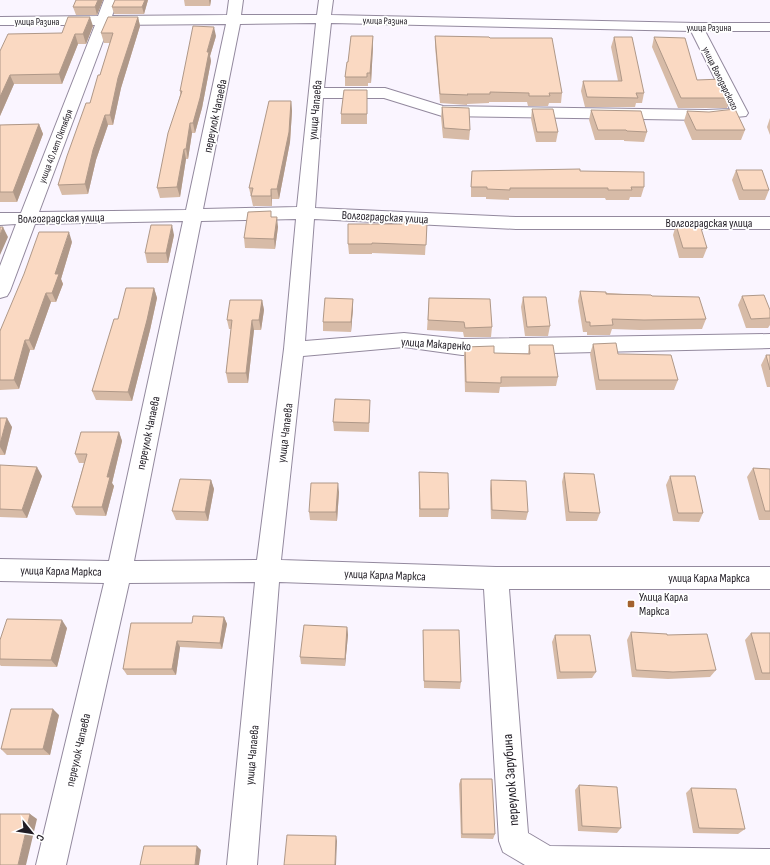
<svg xmlns="http://www.w3.org/2000/svg" width="770" height="865" font-family="'Sofia Sans Condensed',sans-serif">
<style>
.lines{fill:none;stroke-linecap:round;stroke-linejoin:round}
.minor-casing{stroke:#93899e;stroke-width:2}
.minor{fill:#fff;fill-rule:evenodd}
.wall{fill:#d7bba7}
.shaded-wall{fill:#af9888}
.building{fill:#fad9c2;stroke:#af9888}
.poi-dot{fill:#a3622e;stroke:#fff;stroke-width:1.5}
.labels{text-anchor:middle;stroke-width:3.5;stroke-linejoin:round;paint-order:stroke}
.far-street-label{font-size:10px;fill:#201c24;stroke:#fff}
.street-label{font-size:12px;fill:#201c24;stroke:#fff}
.poi-label{font-size:12px;fill:#201c24;stroke:#fff;text-anchor:start}
.near-street-label{font-size:14px;fill:#201c24;stroke:#fff}
</style>
<rect width="100%" height="100%" fill="#faf5ff"/>
<g class="lines">
<g class="minor-casing">
<path id="minor" d="M 104,0 L 118,0 L 112,16 L 227,15 L 229,0 L 243,0 L 241,15 L 317,15 L 319,0 L 333,0 L 331,15 L 696,23 L 770,23 L 770,31 L 705,31 L 748,113 L 746,116 L 706,120 L 442,116 L 384,98 L 323,98 L 315,208 L 516,217 L 770,217 L 770,229 L 516,229 L 314,219 L 305,341 L 404,333 L 462,339 L 770,334 L 770,348 L 462,355 L 404,347 L 303,356 L 281,560 L 496,567 L 770,567 L 770,589 L 509,589 L 528,833 L 550,846 L 770,849 L 770,865 L 525,865 L 503,852 L 499,841 L 484,589 L 279,582 L 257,865 L 227,865 L 255,582 L 129,583 L 66,865 L 36,865 L 104,583 L 0,581 L 0,559 L 109,561 L 183,221 L 35,224 L 10,291 L 7,296 L 0,298 L 0,266 L 16,224 L 0,225 L 0,213 L 21,213 L 95,25 L 0,25 L 0,17 L 98,16 ZM 316,23 L 297,207 L 203,209 L 240,24 ZM 331,23 L 691,31 L 730,109 L 706,110 L 443,106 L 385,88 L 324,88 ZM 226,24 L 186,210 L 39,212 L 109,25 ZM 296,219 L 284,349 L 257,560 L 134,561 L 201,221 Z"/>
</g>
<use href="#minor" class="minor"/>
</g>
<path class="wall" d="M 103,0 L 97,15 L 76,15 L 73,7 Z
M 148,0 L 144,14 L 114,14 L 112,7 Z
M 184,0 L 211,0 L 210,6 L 185,6 Z
M 138,17 L 140,26 L 121,88 L 113,125 L 108,125 L 96,160 L 88,194 L 62,195 L 58,185 L 90,103 L 100,75 L 110,43 L 104,43 L 101,33 Z
M 93,26 L 86,44 L 78,44 L 62,84 L 14,84 L 0,116 L 0,51 L 62,33 Z
M 216,36 L 210,56 L 211,61 L 202,108 L 195,133 L 192,133 L 188,159 L 186,159 L 180,197 L 160,198 L 157,188 L 180,95 L 180,91 Z
M 373,36 L 373,46 L 371,83 L 368,83 L 368,86 L 345,86 L 345,77 L 348,62 Z
M 435,36 L 490,38 L 562,93 L 561,103 L 549,103 L 548,106 L 528,106 L 527,102 L 489,102 L 489,103 L 467,104 L 467,105 L 440,103 L 435,46 Z
M 614,37 L 644,93 L 642,103 L 636,103 L 635,107 L 585,107 L 581,91 L 583,81 L 618,81 L 611,47 Z
M 654,37 L 697,80 L 730,98 L 727,108 L 678,108 L 652,47 Z
M 367,90 L 367,124 L 341,124 L 341,114 Z
M 291,101 L 292,111 L 290,142 L 279,199 L 272,199 L 272,206 L 253,206 L 249,188 Z
M 442,107 L 470,130 L 469,140 L 443,138 L 441,117 Z
M 532,109 L 558,132 L 556,142 L 536,142 L 531,119 Z
M 591,110 L 647,132 L 644,142 L 624,141 L 624,140 L 595,140 L 589,120 Z
M 687,111 L 745,130 L 741,140 L 692,140 L 684,121 Z
M 770,118 L 770,135 L 767,127 Z
M 39,124 L 43,134 L 17,202 L 0,202 L 0,125 Z
M 736,170 L 769,190 L 765,200 L 739,200 L 732,180 Z
M 472,171 L 580,171 L 644,187 L 641,197 L 630,197 L 629,200 L 606,200 L 605,198 L 509,198 L 509,200 L 486,199 L 486,197 L 471,197 L 471,181 Z
M 271,217 L 278,227 L 275,249 L 245,248 L 244,238 Z
M 427,223 L 425,255 L 372,253 L 372,254 L 349,254 L 348,244 Z
M 676,225 L 707,248 L 703,258 L 679,258 L 673,235 Z
M 174,235 L 168,263 L 147,263 L 145,253 Z
M 72,242 L 61,279 L 63,284 L 56,302 L 51,302 L 34,350 L 30,350 L 19,389 L 0,390 L 0,331 Z
M 154,288 L 157,298 L 150,330 L 132,401 L 96,400 L 92,391 L 118,319 Z
M 580,291 L 652,296 L 706,319 L 702,329 L 640,330 L 612,329 L 610,335 L 587,335 L 587,332 L 583,332 L 578,301 Z
M 742,296 L 770,310 L 770,325 L 768,328 L 746,328 L 738,305 Z
M 523,297 L 550,326 L 548,336 L 525,336 L 521,307 Z
M 429,298 L 492,327 L 491,337 L 464,337 L 463,332 L 427,330 Z
M 353,299 L 353,308 L 351,332 L 323,331 L 323,322 Z
M 262,300 L 264,310 L 261,330 L 254,330 L 248,383 L 228,383 L 226,373 L 231,329 L 229,329 L 227,320 Z
M 593,344 L 618,354 L 678,380 L 674,390 L 596,390 L 590,354 Z
M 529,345 L 558,377 L 556,386 L 500,387 L 499,393 L 465,392 L 464,356 L 465,347 L 494,353 L 528,354 Z
M 766,355 L 770,355 L 770,387 L 767,387 L 761,365 Z
M 370,409 L 369,432 L 334,431 L 333,422 Z
M 0,418 L 12,427 L 5,455 L 0,455 Z
M 119,432 L 122,441 L 112,483 L 114,486 L 106,516 L 76,515 L 72,507 L 84,463 L 79,463 L 75,454 Z
M 0,465 L 42,476 L 27,518 L 0,517 Z
M 753,468 L 770,469 L 770,520 L 759,520 L 747,477 Z
M 419,472 L 449,509 L 448,517 L 419,517 Z
M 564,473 L 600,513 L 597,521 L 566,521 L 562,482 Z
M 670,476 L 703,513 L 699,522 L 673,521 L 666,485 Z
M 211,480 L 214,489 L 208,521 L 176,520 L 172,511 Z
M 491,480 L 528,512 L 526,520 L 491,519 L 490,489 Z
M 339,492 L 337,521 L 310,520 L 309,512 Z
M 224,617 L 227,624 L 222,649 L 180,647 L 176,675 L 127,675 L 123,669 L 192,623 Z
M 347,627 L 348,635 L 345,666 L 301,664 L 300,657 Z
M 67,628 L 57,667 L 1,666 L 0,665 L 0,640 Z
M 423,630 L 461,682 L 460,689 L 424,688 L 423,638 Z
M 631,632 L 716,670 L 710,677 L 668,679 L 632,677 L 627,640 Z
M 751,633 L 770,633 L 770,680 L 755,680 L 745,640 Z
M 555,635 L 596,672 L 592,678 L 557,679 L 552,642 Z
M 59,715 L 50,755 L 7,755 L 1,749 Z
M 461,779 L 495,834 L 493,839 L 461,838 L 459,784 Z
M 579,785 L 621,828 L 617,833 L 578,831 L 575,790 Z
M 691,788 L 745,829 L 738,834 L 693,833 L 686,793 Z"/>
<path class="shaded-wall" d="M 98,0 L 103,0 L 97,15 L 95,7 Z
M 145,0 L 148,0 L 144,14 L 142,7 Z
M 209,0 L 211,0 L 210,6 Z
M 90,17 L 93,26 L 86,44 L 83,34 Z
M 138,17 L 140,26 L 121,88 L 113,125 L 110,115 L 118,78 Z
M 214,27 L 216,36 L 210,56 L 211,61 L 202,108 L 195,133 L 193,123 L 207,52 Z
M 75,34 L 78,44 L 62,84 L 59,74 Z
M 373,36 L 373,46 L 371,83 L 370,73 Z
M 10,75 L 14,84 L 0,116 L 0,97 Z
M 291,101 L 292,111 L 290,142 L 279,199 L 277,189 Z
M 105,115 L 108,125 L 96,160 L 88,194 L 85,184 L 93,150 Z
M 190,123 L 192,133 L 188,159 L 186,149 Z
M 39,124 L 43,134 L 17,202 L 13,192 Z
M 184,149 L 186,159 L 180,197 L 177,187 Z
M 271,189 L 272,199 L 272,206 L 271,196 Z
M 277,217 L 278,227 L 275,249 L 274,239 Z
M 172,225 L 174,235 L 168,263 L 166,253 Z
M 3,227 L 8,237 L 0,255 L 0,235 Z
M 69,232 L 72,242 L 61,279 L 63,284 L 56,302 L 52,293 L 55,274 Z
M 154,288 L 157,298 L 150,330 L 132,401 L 128,392 Z
M 46,293 L 51,302 L 34,350 L 29,340 Z
M 353,299 L 353,308 L 351,332 L 351,322 Z
M 262,300 L 264,310 L 261,330 L 259,320 Z
M 252,320 L 254,330 L 248,383 L 246,373 Z
M 25,340 L 30,350 L 19,389 L 14,380 Z
M 7,418 L 12,427 L 5,455 L 0,447 L 0,444 Z
M 119,432 L 122,441 L 112,483 L 114,486 L 106,516 L 102,507 L 107,477 Z
M 37,467 L 42,476 L 27,518 L 22,510 Z
M 211,480 L 214,489 L 208,521 L 205,512 Z
M 338,483 L 339,492 L 337,521 L 336,512 Z
M 224,617 L 227,624 L 222,649 L 220,643 Z
M 62,620 L 67,628 L 57,667 L 51,660 Z
M 347,627 L 348,635 L 345,666 L 345,659 Z
M 177,641 L 180,647 L 176,675 L 172,669 Z
M 53,709 L 59,715 L 50,755 L 43,749 Z
M 30,814 L 37,819 L 26,865 L 18,865 Z
M 336,836 L 337,841 L 336,865 L 335,865 Z
M 197,846 L 201,850 L 199,865 L 195,865 Z"/>
<path class="building" d="M 76,0 L 98,0 L 95,7 L 73,7 Z
M 115,0 L 145,0 L 142,7 L 112,7 Z
M 68,17 L 90,17 L 83,34 L 75,34 L 59,74 L 10,75 L 0,97 L 0,51 L 8,34 L 62,33 Z
M 108,17 L 138,17 L 118,78 L 110,115 L 105,115 L 93,150 L 85,184 L 58,185 L 67,156 L 86,103 L 90,103 L 98,75 L 100,75 L 113,33 L 101,33 Z
M 193,26 L 214,27 L 207,52 L 209,52 L 200,98 L 193,123 L 190,123 L 186,149 L 184,149 L 177,187 L 157,188 L 168,133 L 182,91 L 180,91 Z
M 351,36 L 373,36 L 370,73 L 367,73 L 367,77 L 345,77 L 347,62 L 348,62 Z
M 435,36 L 489,37 L 490,38 L 552,38 L 562,93 L 549,93 L 550,96 L 529,96 L 529,93 L 490,92 L 490,94 L 467,94 L 468,95 L 440,94 Z
M 614,37 L 632,37 L 644,93 L 636,93 L 638,98 L 587,97 L 583,81 L 622,81 Z
M 654,37 L 685,38 L 697,80 L 722,79 L 730,98 L 681,98 Z
M 344,90 L 367,90 L 367,114 L 341,114 Z
M 269,101 L 291,101 L 289,132 L 277,189 L 271,189 L 271,196 L 251,196 L 253,188 L 249,188 Z
M 442,107 L 469,108 L 470,130 L 444,128 Z
M 532,109 L 553,109 L 558,132 L 537,132 Z
M 735,109 L 745,130 L 696,130 L 687,111 L 709,112 Z
M 591,110 L 641,111 L 647,132 L 627,131 L 626,130 L 598,130 Z
M 39,124 L 13,192 L 0,192 L 0,125 Z
M 580,169 L 580,171 L 644,172 L 644,187 L 631,187 L 632,190 L 608,190 L 608,188 L 510,188 L 510,190 L 487,189 L 487,187 L 471,187 L 472,171 Z
M 736,170 L 762,170 L 769,190 L 743,190 Z
M 271,211 L 271,217 L 277,217 L 274,239 L 244,238 L 248,212 Z
M 402,222 L 427,223 L 426,245 L 372,243 L 372,244 L 348,244 L 348,224 L 402,224 Z
M 151,225 L 172,225 L 166,253 L 145,253 Z
M 676,225 L 700,225 L 707,248 L 683,248 Z
M 0,227 L 3,227 L 0,235 Z
M 39,232 L 69,232 L 55,274 L 59,274 L 52,293 L 46,293 L 29,340 L 25,340 L 14,380 L 0,380 L 0,331 L 24,274 Z
M 126,288 L 154,288 L 147,320 L 128,392 L 92,391 L 114,319 L 118,319 Z
M 580,291 L 606,292 L 606,294 L 651,295 L 652,296 L 699,297 L 706,319 L 644,320 L 612,319 L 613,325 L 590,326 L 590,322 L 586,322 Z
M 764,295 L 770,310 L 770,318 L 751,319 L 742,296 Z
M 523,297 L 546,297 L 550,326 L 527,327 Z
M 325,298 L 353,299 L 351,322 L 323,322 Z
M 429,298 L 490,299 L 492,327 L 465,328 L 464,322 L 428,320 Z
M 230,300 L 262,300 L 259,320 L 252,320 L 246,373 L 226,373 L 232,320 L 227,320 Z
M 616,343 L 618,354 L 623,354 L 671,355 L 678,380 L 599,380 L 593,344 Z
M 529,345 L 553,345 L 558,377 L 501,377 L 501,383 L 466,382 L 465,347 L 494,346 L 494,353 L 530,354 Z
M 766,355 L 770,355 L 770,370 Z
M 335,399 L 370,400 L 369,423 L 333,422 Z
M 0,418 L 7,418 L 0,444 Z
M 81,432 L 119,432 L 107,477 L 110,477 L 102,507 L 72,507 L 87,454 L 75,454 Z
M 0,465 L 37,467 L 22,510 L 0,509 Z
M 753,468 L 770,469 L 770,511 L 765,511 Z
M 419,472 L 448,473 L 449,509 L 420,509 Z
M 564,473 L 594,474 L 600,513 L 569,512 Z
M 670,476 L 695,476 L 703,513 L 678,513 Z
M 180,479 L 211,480 L 205,512 L 172,511 Z
M 491,480 L 526,481 L 528,512 L 492,510 Z
M 311,483 L 338,483 L 336,512 L 309,512 Z
M 193,616 L 224,617 L 220,643 L 177,641 L 172,669 L 123,669 L 131,623 L 192,623 Z
M 7,619 L 62,620 L 51,660 L 0,659 L 0,640 Z
M 304,625 L 347,627 L 345,659 L 300,657 Z
M 423,630 L 459,630 L 461,682 L 424,681 Z
M 631,632 L 667,634 L 667,635 L 707,634 L 716,670 L 673,672 L 636,670 Z
M 751,633 L 770,633 L 770,673 L 762,673 Z
M 555,635 L 590,635 L 596,672 L 560,672 Z
M 11,709 L 53,709 L 43,749 L 1,749 Z
M 461,779 L 492,779 L 495,834 L 462,834 Z
M 579,785 L 617,787 L 621,828 L 582,826 Z
M 691,788 L 736,789 L 745,829 L 699,828 Z
M 0,814 L 30,814 L 18,865 L 0,865 Z
M 287,835 L 336,836 L 335,865 L 284,865 Z
M 144,846 L 197,846 L 195,865 L 140,865 Z"/>
<rect class="poi-dot" x="627" y="600" width="8" height="8" rx="2"/>
<g class="labels">
<g class="far-street-label">
<text transform="translate(385 20) rotate(1)" y="4">улица Разина</text>
<text x="37" y="25">улица Разина</text>
<text x="709" y="31">улица Разина</text>
<text transform="translate(721 78) rotate(64)" y="4">улица Володарского</text>
<text transform="translate(55 146) rotate(-69)" y="4">улица 40 лет Октября</text>
</g>
<g class="street-label">
<text transform="translate(315 110) rotate(-85)" y="4">улица Чапаева</text>
<text transform="translate(215 116) rotate(-78)" y="4">переулок Чапаева</text>
<text transform="translate(385 217) rotate(3)" y="4">Волгоградская улица</text>
<text transform="translate(61 218) rotate(-1)" y="4">Волгоградская улица</text>
<text x="709" y="227">Волгоградская улица</text>
<text transform="translate(436 344) rotate(4)" y="4">улица Макаренко</text>
<text transform="translate(148 433) rotate(-78)" y="4">переулок Чапаева</text>
<text transform="translate(285 433) rotate(-83)" y="4">улица Чапаева</text>
<text transform="translate(61 571) rotate(1)" y="4">улица Карла Маркса</text>
<text transform="translate(385 575) rotate(2)" y="4">улица Карла Маркса</text>
<text x="709" y="582">улица Карла Маркса</text>
<text transform="translate(78 750) rotate(-77)" y="4">переулок Чапаева</text>
<text transform="translate(252 755) rotate(-85)" y="4">улица Чапаева</text>
</g>
<g class="poi-label">
<text x="639" y="601">Улица Карла<tspan x="639" dy="14">Маркса</tspan></text>
</g>
<g class="near-street-label">
<text transform="translate(510 780) rotate(-94)" y="5">переулок Зарубина</text>
</g>
</g>
<g transform="translate(32 833) rotate(120)" stroke="#ffffff" stroke-width="3" paint-order="stroke">
<path d="M0-3L7 15L0 10L-7 15Z" fill="#201c24"/>
<text y="-6" font-size="11" font-weight="bold" text-anchor="middle" fill="#201c24">С</text>
</g>
</svg>
